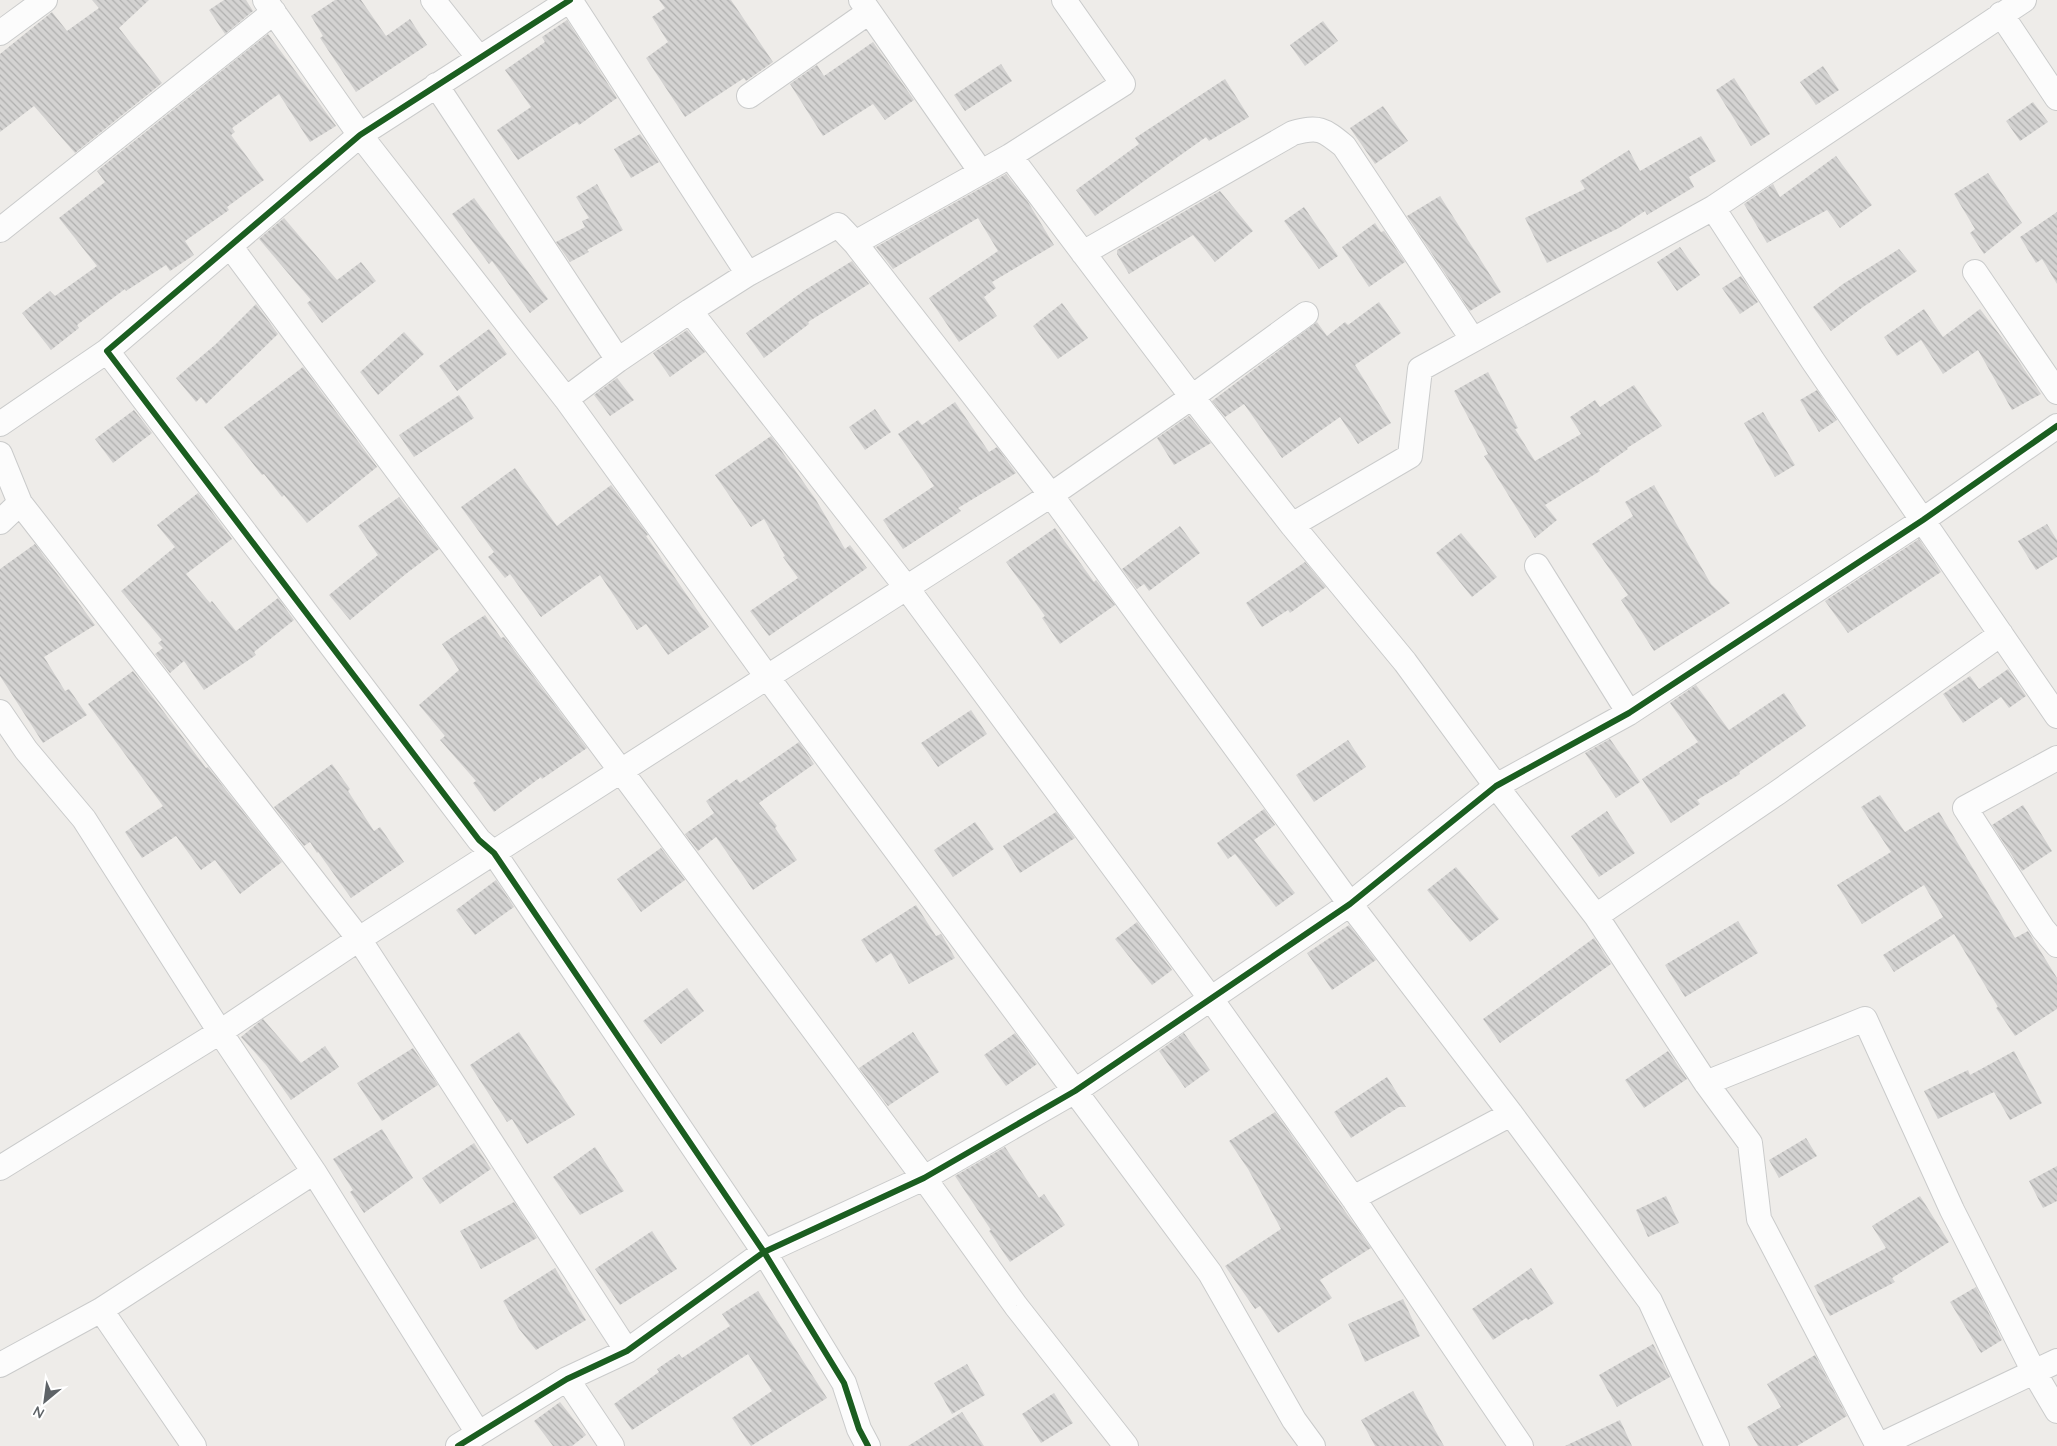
<svg xmlns="http://www.w3.org/2000/svg" width="2057" height="1446" font-family="Quicksand,sans-serif">
<style>
.building{fill:url(#building-back-hatch)}
.lines{fill:none;stroke-linecap:round;stroke-linejoin:round}
.minor-casing{stroke:#cacbcb;stroke-width:26}
.minor{stroke:#fcfcfc;stroke-width:24}
.cycleway-casing{stroke:#fff;stroke-width:9}
.cycleway{stroke:#1b5e20;stroke-width:6}
</style>
<defs>
<pattern id="building-back-hatch" width="6" height="6" patternUnits="userSpaceOnUse" patternTransform="scale(1.25)"><rect width="6" height="6" fill="#d4d3d2"/><path d="M-1 5l2 2M0 0l6 6M5-1l2 2" fill="none" stroke="#afafae"/></pattern>
</defs>
<rect width="100%" height="100%" fill="#eeece9"/>
<path class="building" d="M 92,0 L 149,0 L 119,28 L 162,83 L 75,153 L 34,106 L 0,132 L 0,54 L 52,12 L 67,31 L 99,8 Z
M 224,0 L 246,0 L 253,11 L 225,34 L 209,10 Z
M 335,0 L 361,0 L 386,36 L 410,19 L 427,45 L 356,92 L 320,38 L 323,36 L 311,16 Z
M 659,0 L 731,0 L 773,62 L 746,81 L 744,78 L 685,117 L 646,58 L 668,42 L 652,17 L 665,8 Z
M 567,20 L 617,98 L 579,125 L 577,122 L 518,160 L 497,130 L 531,107 L 505,70 L 545,42 L 542,37 Z
M 1323,21 L 1338,41 L 1305,66 L 1290,45 Z
M 268,34 L 336,126 L 310,142 L 279,94 L 232,128 L 235,132 L 231,135 L 264,180 L 227,207 L 229,210 L 185,241 L 194,255 L 170,271 L 166,265 L 126,291 L 125,289 L 77,325 L 79,328 L 51,350 L 22,313 L 50,291 L 55,296 L 97,266 L 59,218 L 105,182 L 97,171 Z
M 873,42 L 914,100 L 885,120 L 873,104 L 823,136 L 790,84 L 817,65 L 824,76 Z
M 1001,64 L 1012,81 L 965,111 L 954,95 Z
M 1823,66 L 1839,90 L 1816,105 L 1800,82 Z
M 1734,78 L 1770,134 L 1751,146 L 1716,90 Z
M 1225,79 L 1249,117 L 1209,141 L 1206,137 L 1095,216 L 1076,190 L 1139,144 L 1135,138 Z
M 2033,102 L 2048,122 L 2020,141 L 2006,121 Z
M 1383,106 L 1408,141 L 1375,164 L 1350,128 Z
M 640,134 L 659,162 L 631,178 L 614,149 Z
M 1701,136 L 1716,161 L 1689,177 L 1694,187 L 1647,215 L 1645,211 L 1619,228 L 1547,263 L 1525,218 L 1585,189 L 1580,181 L 1629,150 L 1640,171 Z
M 1836,156 L 1872,205 L 1840,228 L 1827,210 L 1767,243 L 1744,204 L 1773,184 L 1780,197 Z
M 1988,173 L 2022,223 L 1984,254 L 1970,233 L 1975,229 L 1954,194 Z
M 1006,174 L 1028,202 L 1054,245 L 992,282 L 996,288 L 984,297 L 997,316 L 959,342 L 929,298 L 998,251 L 978,218 L 893,269 L 876,247 Z
M 597,184 L 623,230 L 587,250 L 589,252 L 570,262 L 556,242 L 585,227 L 582,221 L 589,218 L 576,197 Z
M 1220,191 L 1253,231 L 1215,262 L 1193,235 L 1129,274 L 1117,254 L 1117,250 Z
M 1440,196 L 1501,292 L 1470,311 L 1407,216 Z
M 474,198 L 548,299 L 530,313 L 492,261 L 489,264 L 452,214 Z
M 1304,207 L 1338,256 L 1319,269 L 1284,221 Z
M 2057,212 L 2057,284 L 2042,259 L 2036,263 L 2020,237 Z
M 284,218 L 337,280 L 361,262 L 376,281 L 322,323 L 307,303 L 311,300 L 259,239 Z
M 1375,223 L 1381,232 L 1384,231 L 1405,262 L 1369,287 L 1342,247 Z
M 1680,247 L 1700,275 L 1677,291 L 1657,262 Z
M 1899,249 L 1917,271 L 1863,307 L 1831,331 L 1813,307 L 1843,284 Z
M 852,261 L 869,284 L 808,322 L 809,324 L 764,358 L 746,333 L 805,290 Z
M 1741,276 L 1758,302 L 1740,314 L 1722,288 Z
M 1379,302 L 1401,333 L 1355,365 L 1391,423 L 1358,444 L 1340,417 L 1282,458 L 1244,404 L 1225,417 L 1212,401 L 1317,322 L 1327,336 L 1345,322 L 1348,325 Z
M 1062,303 L 1088,338 L 1058,359 L 1033,326 Z
M 256,304 L 278,334 L 206,404 L 201,397 L 196,402 L 176,378 L 216,344 Z
M 1924,309 L 1943,337 L 1980,309 L 2009,347 L 2041,394 L 2012,410 L 1978,350 L 1943,374 L 1921,340 L 1897,356 L 1884,337 Z
M 489,329 L 507,354 L 457,391 L 439,366 Z
M 687,330 L 705,352 L 670,377 L 653,353 Z
M 404,332 L 424,354 L 378,395 L 360,372 Z
M 303,367 L 377,467 L 307,523 L 284,495 L 282,497 L 264,474 L 262,475 L 224,427 Z
M 1488,372 L 1518,428 L 1515,429 L 1535,461 L 1581,434 L 1570,417 L 1595,400 L 1600,407 L 1634,385 L 1662,426 L 1627,448 L 1628,449 L 1599,469 L 1600,471 L 1545,505 L 1557,520 L 1535,538 L 1484,456 L 1488,454 L 1454,391 Z
M 617,378 L 634,400 L 610,416 L 594,395 Z
M 1817,390 L 1837,420 L 1819,432 L 1800,400 Z
M 459,395 L 474,418 L 414,457 L 399,435 Z
M 955,402 L 989,452 L 997,447 L 1016,473 L 958,508 L 961,511 L 903,549 L 883,520 L 934,486 L 898,434 L 918,420 L 922,425 Z
M 875,409 L 891,432 L 865,450 L 849,427 Z
M 134,410 L 152,433 L 113,463 L 95,439 Z
M 1763,412 L 1795,465 L 1775,477 L 1744,423 Z
M 1189,416 L 1211,443 L 1174,465 L 1157,438 Z
M 771,436 L 816,500 L 845,549 L 850,545 L 867,568 L 769,636 L 750,611 L 798,578 L 783,557 L 785,556 L 764,519 L 751,527 L 715,475 Z
M 515,468 L 557,526 L 611,485 L 648,535 L 646,536 L 709,627 L 668,655 L 646,624 L 637,630 L 600,575 L 541,617 L 510,574 L 505,578 L 488,557 L 494,552 L 461,507 Z
M 1654,485 L 1711,584 L 1730,603 L 1654,651 L 1621,600 L 1628,595 L 1592,544 L 1633,516 L 1625,502 Z
M 198,493 L 232,539 L 186,574 L 210,603 L 212,601 L 236,631 L 278,598 L 294,620 L 254,652 L 256,655 L 204,690 L 184,661 L 170,673 L 155,654 L 163,648 L 158,643 L 162,640 L 121,591 L 175,547 L 157,525 Z
M 399,497 L 439,549 L 407,573 L 350,620 L 329,595 L 378,555 L 358,526 Z
M 2047,524 L 2057,540 L 2057,557 L 2036,570 L 2018,541 Z
M 1180,526 L 1200,553 L 1149,591 L 1144,584 L 1137,589 L 1122,569 Z
M 1055,528 L 1094,582 L 1096,580 L 1115,605 L 1060,644 L 1042,618 L 1045,616 L 1006,562 Z
M 1461,533 L 1497,577 L 1472,597 L 1436,553 Z
M 1919,539 L 1941,572 L 1848,633 L 1825,601 Z
M 35,544 L 95,625 L 44,657 L 65,691 L 69,689 L 87,715 L 43,743 L 0,676 L 0,569 Z
M 1305,562 L 1326,587 L 1290,613 L 1288,610 L 1262,627 L 1246,603 Z
M 485,615 L 501,638 L 504,637 L 587,748 L 542,779 L 541,777 L 494,812 L 473,783 L 476,781 L 440,740 L 445,736 L 419,705 L 459,670 L 442,644 Z
M 2008,669 L 2026,696 L 2009,708 L 2001,697 L 1963,723 L 1943,694 L 1970,676 L 1979,689 Z
M 133,671 L 206,768 L 208,767 L 282,862 L 240,894 L 215,860 L 201,870 L 176,836 L 142,858 L 125,832 L 163,806 L 88,704 Z
M 1696,685 L 1729,730 L 1784,693 L 1806,726 L 1739,772 L 1740,774 L 1697,800 L 1700,804 L 1671,823 L 1642,779 L 1698,742 L 1670,703 Z
M 971,710 L 987,734 L 938,767 L 921,743 Z
M 1610,739 L 1640,782 L 1616,798 L 1585,753 Z
M 1348,740 L 1366,767 L 1314,802 L 1296,775 Z
M 799,742 L 814,764 L 759,803 L 777,826 L 775,828 L 797,860 L 753,890 L 716,837 L 698,851 L 685,834 L 714,813 L 706,801 L 737,779 L 740,783 Z
M 332,764 L 350,789 L 348,791 L 374,831 L 380,827 L 404,862 L 351,898 L 318,852 L 317,853 L 310,842 L 304,846 L 274,807 Z
M 1880,795 L 1905,832 L 1939,812 L 2015,938 L 2028,931 L 2057,978 L 2057,1009 L 2015,1036 L 1996,1008 L 1998,1007 L 1954,934 L 1894,972 L 1883,955 L 1943,917 L 1924,885 L 1862,924 L 1837,885 L 1891,852 L 1861,807 Z
M 2023,805 L 2052,851 L 2022,871 L 1992,825 Z
M 1264,809 L 1275,825 L 1254,840 L 1295,893 L 1276,907 L 1235,854 L 1228,859 L 1217,843 Z
M 1607,811 L 1635,853 L 1599,877 L 1571,836 Z
M 1056,812 L 1075,838 L 1020,873 L 1003,846 Z
M 975,822 L 994,849 L 953,877 L 934,850 Z
M 661,848 L 685,880 L 641,912 L 617,879 Z
M 1456,867 L 1499,919 L 1470,942 L 1427,890 Z
M 496,880 L 514,907 L 475,935 L 456,910 Z
M 916,905 L 936,936 L 941,934 L 943,937 L 955,958 L 909,984 L 891,953 L 876,963 L 861,940 Z
M 1738,921 L 1758,953 L 1685,997 L 1665,965 Z
M 1137,922 L 1172,970 L 1152,985 L 1115,939 Z
M 1349,925 L 1376,960 L 1332,990 L 1307,953 Z
M 1594,938 L 1611,964 L 1500,1043 L 1483,1019 Z
M 687,988 L 704,1011 L 661,1044 L 643,1021 Z
M 263,1019 L 301,1063 L 325,1046 L 339,1067 L 291,1100 L 266,1065 L 241,1037 Z
M 519,1032 L 575,1115 L 527,1144 L 512,1119 L 507,1122 L 470,1065 Z
M 913,1032 L 939,1072 L 888,1106 L 859,1068 Z
M 1015,1033 L 1037,1064 L 1006,1086 L 984,1055 Z
M 1184,1033 L 1210,1070 L 1185,1088 L 1159,1051 Z
M 413,1048 L 438,1085 L 382,1121 L 357,1083 Z
M 1668,1051 L 1687,1079 L 1644,1108 L 1625,1080 Z
M 2014,1051 L 2042,1103 L 2010,1120 L 1994,1092 L 1938,1119 L 1924,1091 L 1968,1070 L 1970,1075 Z
M 1387,1077 L 1406,1107 L 1399,1107 L 1351,1138 L 1334,1112 Z
M 1275,1112 L 1371,1248 L 1320,1280 L 1332,1298 L 1278,1333 L 1260,1306 L 1255,1309 L 1225,1266 L 1281,1229 L 1248,1169 L 1229,1141 Z
M 382,1129 L 413,1178 L 364,1213 L 350,1192 L 353,1190 L 333,1159 Z
M 1806,1138 L 1817,1156 L 1779,1178 L 1769,1160 Z
M 474,1143 L 491,1169 L 440,1204 L 422,1178 Z
M 595,1147 L 624,1191 L 580,1215 L 553,1177 Z
M 1005,1147 L 1039,1198 L 1044,1194 L 1065,1225 L 1010,1262 L 989,1231 L 991,1230 L 955,1176 Z
M 2057,1166 L 2057,1201 L 2043,1208 L 2029,1181 Z
M 1666,1196 L 1679,1223 L 1648,1237 L 1636,1210 Z
M 1920,1196 L 1949,1242 L 1892,1278 L 1895,1282 L 1830,1316 L 1814,1286 L 1886,1248 L 1872,1226 Z
M 514,1202 L 537,1238 L 481,1269 L 460,1231 Z
M 652,1231 L 677,1269 L 620,1305 L 595,1269 Z
M 555,1268 L 586,1320 L 536,1350 L 519,1329 L 503,1301 Z
M 1531,1268 L 1554,1303 L 1528,1320 L 1526,1318 L 1493,1340 L 1472,1309 Z
M 1976,1287 L 2002,1340 L 1981,1353 L 1950,1302 Z
M 758,1291 L 827,1398 L 751,1446 L 732,1418 L 772,1391 L 748,1354 L 632,1430 L 614,1404 L 659,1372 L 657,1369 L 679,1354 L 682,1358 L 730,1326 L 722,1314 Z
M 1403,1299 L 1420,1336 L 1365,1362 L 1348,1324 Z
M 1653,1344 L 1670,1377 L 1617,1407 L 1599,1375 Z
M 1815,1355 L 1847,1416 L 1797,1446 L 1758,1446 L 1747,1427 L 1781,1407 L 1767,1384 Z
M 967,1364 L 985,1395 L 952,1414 L 934,1383 Z
M 1413,1391 L 1444,1446 L 1375,1446 L 1361,1420 Z
M 1054,1393 L 1073,1423 L 1041,1443 L 1022,1414 Z
M 560,1402 L 586,1435 L 572,1446 L 553,1446 L 534,1421 Z
M 962,1412 L 984,1446 L 908,1446 Z
M 1620,1420 L 1632,1446 L 1565,1446 Z"/>
<g class="lines">
<g class="minor-casing">
<path id="minor" d="M 265,0 L 360,135 L 566,399 L 768,678 L 1210,1273 L 1294,1420 L 1313,1446
M 433,0 L 479,58
M 570,0 L 360,135 L 107,351 L 479,840 L 494,853 L 764,1252 L 844,1383 L 859,1429 L 868,1446
M 570,0 L 748,274
M 861,0 L 981,172
M 1064,0 L 1123,84 L 1010,156 L 855,243 L 1051,495 L 1350,904 L 1511,1114 L 1650,1301 L 1717,1446
M 2001,14 L 2057,98
M 0,33 L 45,0
M 436,85 L 618,360
M 749,96 L 869,12
M 1010,156 L 1192,397 L 1292,525 L 1405,662 L 1496,786 L 1596,916 L 1706,1083 L 1750,1143 L 1759,1219 L 1878,1446 L 2057,1361
M 1713,208 L 1813,361 L 2057,716
M 0,230 L 274,12
M 855,243 L 838,225 L 748,274 L 690,311 L 906,587 L 1211,999 L 1353,1198 L 1521,1446
M 230,246 L 924,1178 L 1016,1306 L 1126,1446
M 1083,253 L 1293,133 C 1319,126 1323,129 1344,146 L 1473,340
M 1975,272 L 2057,392
M 566,399 L 618,360 L 690,311
M 0,424 L 107,351
M 0,454 L 20,503 L 359,939 L 627,1351
M 0,522 L 20,503
M 1292,525 L 1410,456 L 1420,369 L 1713,208 L 2024,0
M 1537,566 L 1629,713
M 0,712 L 26,750 L 84,819 L 220,1032 L 314,1172 L 478,1433
M 2057,758 L 1965,808 L 2043,929 L 2057,945
M 1596,916 L 1777,793 L 2001,634
M 1706,1083 L 1865,1019 L 1952,1210 L 2034,1372 L 2057,1411
M 0,1168 L 220,1032 L 359,939 L 1051,495 L 1192,397 L 1306,314
M 1353,1198 L 1511,1114
M 101,1310 L 194,1446
M 0,1365 L 101,1310 L 314,1172
M 567,1379 L 612,1446
M 458,1446 L 567,1379 L 627,1351 L 764,1252 L 924,1178 L 1075,1091 L 1350,904 L 1496,786 L 1629,713 L 1923,520 L 2057,426"/>
</g>
<use href="#minor" class="minor"/>
<g class="cycleway-casing">
<path id="cycleway" d="M 570,0 L 360,135 L 107,351 L 479,840 L 494,853 L 764,1252 L 844,1383 L 859,1429 L 868,1446
M 458,1446 L 567,1379 L 627,1351 L 764,1252 L 924,1178 L 1075,1091 L 1350,904 L 1496,786 L 1629,713 L 1923,520 L 2057,426"/>
</g>
<use href="#cycleway" class="cycleway"/>
</g>
<g transform="translate(45 1401) rotate(209)" stroke="#ffffff" stroke-width="4" paint-order="stroke">
<path d="M0-4L9 19L0 12L-9 19Z" fill="#5e6367"/>
<text y="-8" font-size="14" font-weight="bold" text-anchor="middle" fill="#5e6367">N</text>
</g>
</svg>
